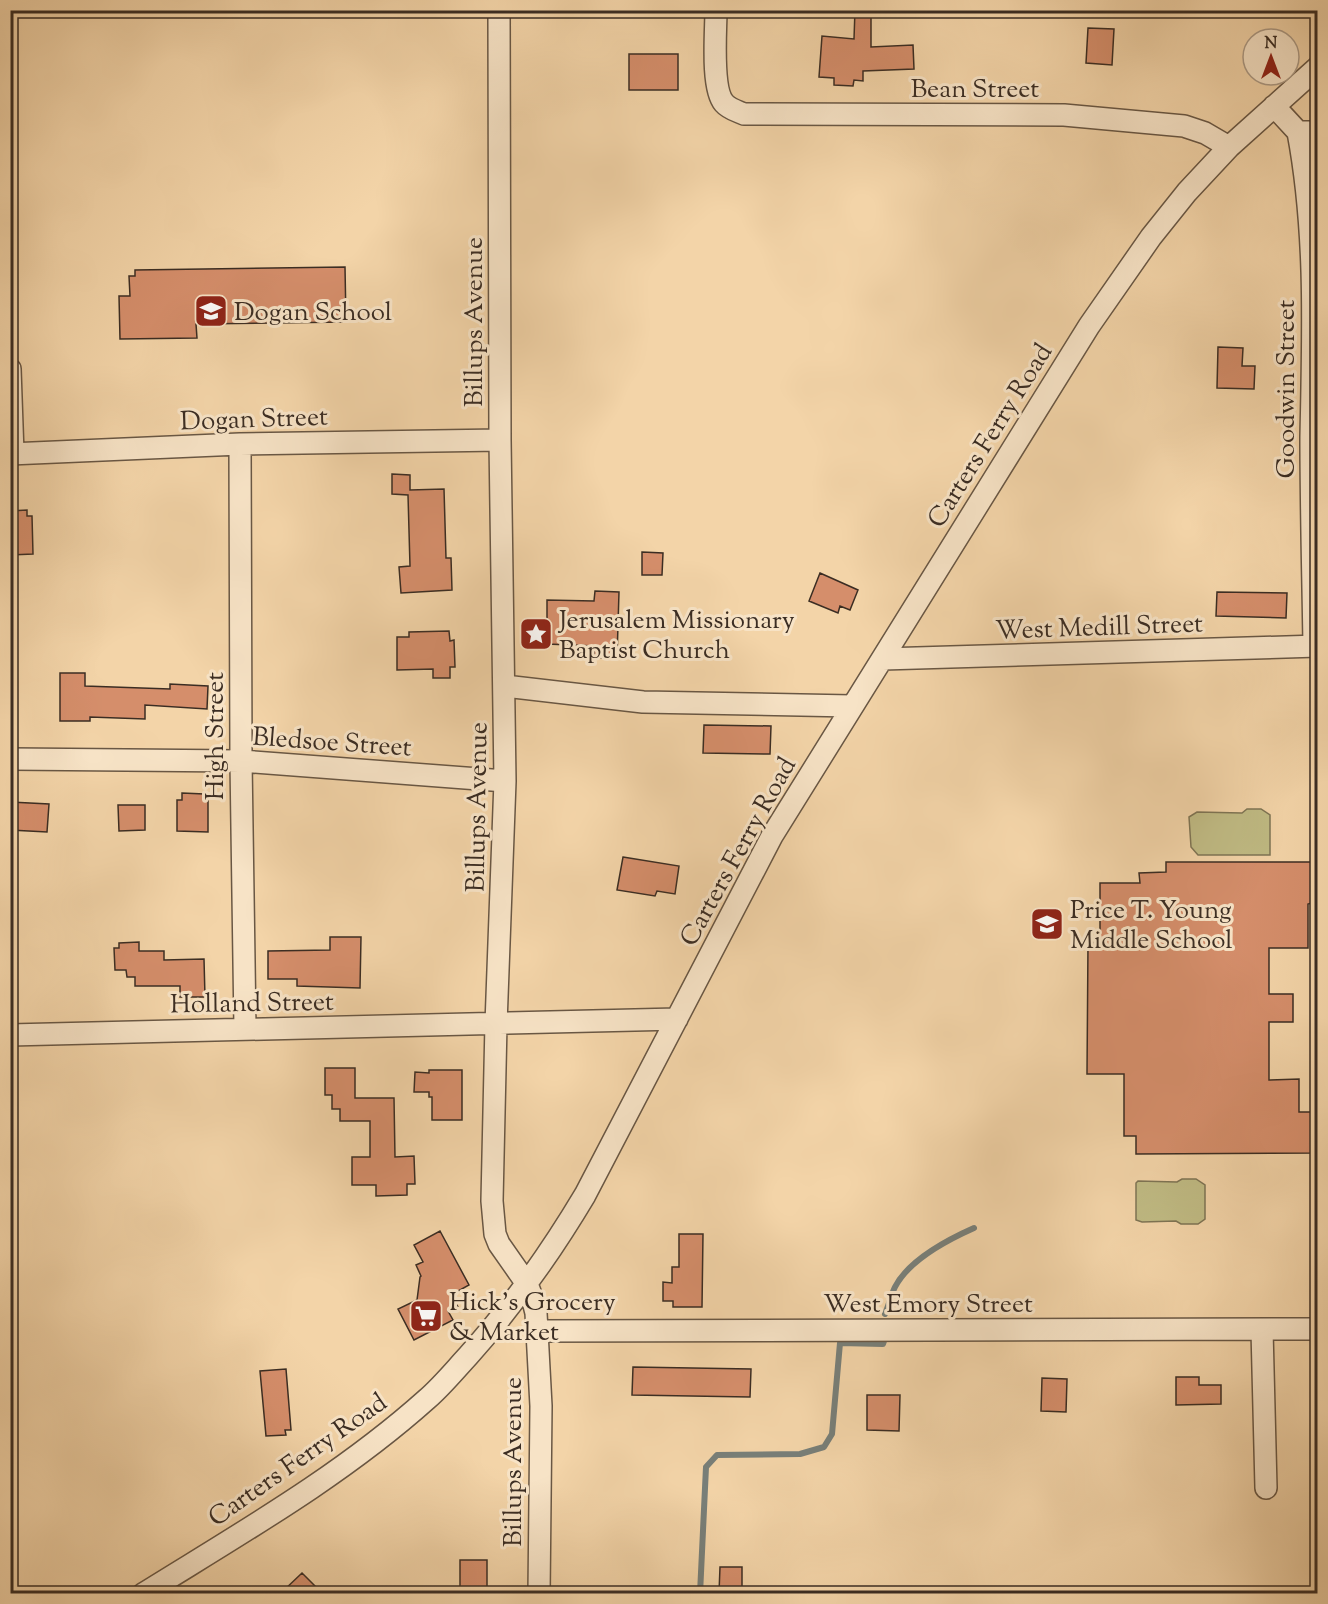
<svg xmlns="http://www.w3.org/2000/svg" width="1328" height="1604" font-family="'Sorts Mill Goudy',serif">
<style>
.green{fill:#c0bb84;stroke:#7e7454;stroke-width:1.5}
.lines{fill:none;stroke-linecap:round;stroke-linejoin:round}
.stream{stroke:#787f79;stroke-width:6}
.building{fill:#d58e6b;stroke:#3b2d23;stroke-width:1.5}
.minor-casing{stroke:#695744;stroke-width:24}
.minor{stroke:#f7e3c6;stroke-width:21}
.labels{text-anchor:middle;stroke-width:6;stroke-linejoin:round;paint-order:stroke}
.street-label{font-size:26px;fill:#3b2d23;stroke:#f7e3c6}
.poi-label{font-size:26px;fill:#3b2d23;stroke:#f7e3c6;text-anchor:start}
</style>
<rect width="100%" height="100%" fill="#f3d4a8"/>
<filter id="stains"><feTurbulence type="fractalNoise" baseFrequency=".00333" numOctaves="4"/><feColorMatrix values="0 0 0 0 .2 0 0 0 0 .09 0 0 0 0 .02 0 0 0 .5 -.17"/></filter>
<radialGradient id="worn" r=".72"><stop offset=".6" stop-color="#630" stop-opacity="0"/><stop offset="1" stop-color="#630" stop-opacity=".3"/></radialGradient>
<path class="green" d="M 1247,809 L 1261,809 L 1270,815 L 1270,855 L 1198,855 L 1191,847 L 1189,817 L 1197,812 L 1242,813 Z
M 1182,1179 L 1196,1179 L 1205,1185 L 1205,1219 L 1198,1224 L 1181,1224 L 1176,1221 L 1142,1222 L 1136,1220 L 1136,1183 L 1138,1181 L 1177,1182 Z"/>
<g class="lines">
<path class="stream" d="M 885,1314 C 889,1305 891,1295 895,1287 C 909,1260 947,1240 974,1228
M 700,1594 L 706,1467 L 717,1455 L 800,1454 L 824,1447 L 832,1434 L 840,1343 L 883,1344 L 884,1341"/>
</g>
<path class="building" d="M 855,10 L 871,10 L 871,47 L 913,45 L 914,69 L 863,71 L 863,81 L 854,80 L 853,86 L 834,85 L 834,78 L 819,77 L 822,36 L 854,39 Z
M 1088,28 L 1114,29 L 1112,65 L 1086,63 Z
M 629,54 L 678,54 L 678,90 L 629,90 Z
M 345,267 L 346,322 L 196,324 L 197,338 L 120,339 L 119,296 L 130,296 L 129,276 L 135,276 L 135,270 Z
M 1218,347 L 1243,348 L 1242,366 L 1255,366 L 1254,389 L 1217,388 Z
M 392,474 L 410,475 L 410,490 L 444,489 L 446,558 L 451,558 L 452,590 L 401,593 L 399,567 L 410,566 L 408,495 L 392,494 Z
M 27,510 L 27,516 L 32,516 L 33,554 L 10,555 L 10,511 Z
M 642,552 L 663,553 L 662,575 L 642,575 Z
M 820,573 L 858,590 L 850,610 L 840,606 L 838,613 L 809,601 Z
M 595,591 L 619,592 L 617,658 L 594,658 L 594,646 L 547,644 L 547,600 L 594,601 Z
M 1217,592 L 1287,593 L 1286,618 L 1216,616 Z
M 449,631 L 450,641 L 454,640 L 455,667 L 450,667 L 450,678 L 433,678 L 433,669 L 397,670 L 397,637 L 409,637 L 409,632 Z
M 60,673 L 85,673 L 85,686 L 170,689 L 170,684 L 208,686 L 207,709 L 145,705 L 145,719 L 90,717 L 90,721 L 60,721 Z
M 704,725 L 771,726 L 770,754 L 703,753 Z
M 182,793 L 204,794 L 204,800 L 208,800 L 208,832 L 177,831 L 177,800 L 182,800 Z
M 10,802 L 49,804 L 47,832 L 10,830 Z
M 118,805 L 145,805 L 145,830 L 119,831 Z
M 623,857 L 679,866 L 675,894 L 657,891 L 655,896 L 617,890 Z
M 1166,862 L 1312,862 L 1312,903 L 1308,904 L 1308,948 L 1269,948 L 1269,994 L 1293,994 L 1293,1022 L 1269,1022 L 1269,1080 L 1299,1079 L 1299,1112 L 1314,1112 L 1314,1153 L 1136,1154 L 1136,1136 L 1124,1136 L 1124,1074 L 1087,1074 L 1088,943 L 1100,942 L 1100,883 L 1140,883 L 1139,873 L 1166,872 Z
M 330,937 L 361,937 L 360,988 L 297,986 L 297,979 L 268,979 L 268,951 L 330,950 Z
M 139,942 L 139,951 L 164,951 L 164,960 L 204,959 L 205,997 L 180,997 L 180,986 L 135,986 L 135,977 L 127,977 L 126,970 L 115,970 L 114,948 L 119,948 L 119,943 Z
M 325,1068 L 355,1068 L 355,1098 L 394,1098 L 395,1157 L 414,1156 L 415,1184 L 407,1184 L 407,1195 L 376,1196 L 376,1185 L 352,1185 L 352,1157 L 370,1157 L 370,1121 L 340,1121 L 340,1109 L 332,1109 L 332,1095 L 325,1095 Z
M 429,1070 L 462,1070 L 462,1120 L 432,1120 L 432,1097 L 429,1097 L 429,1092 L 414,1092 L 415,1072 L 429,1073 Z
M 440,1231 L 469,1285 L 451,1295 L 458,1307 L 448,1311 L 453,1320 L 414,1340 L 398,1309 L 417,1300 L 420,1277 L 421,1276 L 416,1265 L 423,1262 L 414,1245 Z
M 679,1234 L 703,1234 L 702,1307 L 673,1307 L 673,1301 L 663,1301 L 663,1282 L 672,1283 L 672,1267 L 679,1267 Z
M 633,1367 L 751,1369 L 750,1397 L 632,1395 Z
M 286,1369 L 291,1430 L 285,1430 L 286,1435 L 266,1436 L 260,1371 Z
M 1176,1377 L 1199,1377 L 1199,1385 L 1221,1385 L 1221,1404 L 1176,1405 Z
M 1042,1378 L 1067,1379 L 1066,1412 L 1041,1411 Z
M 867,1395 L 900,1395 L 899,1431 L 867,1430 Z
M 460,1560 L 487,1560 L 487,1593 L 460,1593 Z
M 720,1567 L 742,1567 L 742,1593 L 719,1593 Z
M 302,1573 L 322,1593 L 281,1593 Z"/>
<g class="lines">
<g class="minor-casing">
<path id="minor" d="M 499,10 L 500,440 L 505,781 L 496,1024 L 492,1201 L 495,1234 L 499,1244 L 527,1284 L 532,1297 L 536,1313 L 541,1406 L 539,1594
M 716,10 C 716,31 711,88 724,103 C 729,109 737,111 744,114 L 1064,115 L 1184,126 L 1205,133 L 1229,147
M 1274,106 L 1298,132 L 1318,132
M 1298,132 C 1317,233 1313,335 1311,437 C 1311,507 1313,577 1314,646
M 10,369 L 13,454
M 240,444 L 241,761 L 245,1028
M 10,454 L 240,444 L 500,440
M 883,659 L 1318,646
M 505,686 L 643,702 L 852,706
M 10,759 L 241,761 L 505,781
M 10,1035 L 677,1019
M 1262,1330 L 1266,1488
M 538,1331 L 1318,1329
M 143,1594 C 241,1533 341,1476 427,1399 C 442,1386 455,1370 468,1356 C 513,1306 551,1252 585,1195 L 772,836 L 1089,326 L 1151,237 L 1187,192 L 1229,147 L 1318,67"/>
</g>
<use href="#minor" class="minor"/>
</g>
<defs>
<g id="school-square" transform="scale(1.725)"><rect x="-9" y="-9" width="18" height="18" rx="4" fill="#8f2418" stroke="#f7e3c6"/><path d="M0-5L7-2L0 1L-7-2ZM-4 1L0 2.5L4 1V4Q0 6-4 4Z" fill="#fff"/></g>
<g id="sight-square" transform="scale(1.725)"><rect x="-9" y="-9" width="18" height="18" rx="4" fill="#8f2418" stroke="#f7e3c6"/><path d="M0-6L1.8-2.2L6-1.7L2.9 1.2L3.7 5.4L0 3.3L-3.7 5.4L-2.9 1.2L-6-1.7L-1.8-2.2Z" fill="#fff"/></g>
<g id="supermarket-square" transform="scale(1.725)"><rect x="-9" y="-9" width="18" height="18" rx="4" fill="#8f2418" stroke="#f7e3c6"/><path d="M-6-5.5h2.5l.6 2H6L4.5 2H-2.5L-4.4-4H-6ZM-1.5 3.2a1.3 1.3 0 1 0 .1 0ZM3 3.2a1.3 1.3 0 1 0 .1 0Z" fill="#fff"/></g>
</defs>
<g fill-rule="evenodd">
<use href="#school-square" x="211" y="311"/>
<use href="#sight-square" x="536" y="634"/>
<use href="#school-square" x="1047" y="924"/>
<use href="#supermarket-square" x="426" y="1316"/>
</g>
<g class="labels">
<g class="street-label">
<text x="975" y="97">Bean Street</text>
<text transform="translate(473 322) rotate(-90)" y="9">Billups Avenue</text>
<text transform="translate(1285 389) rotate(-90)" y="9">Goodwin Street</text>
<text transform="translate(254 418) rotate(-2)" y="9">Dogan Street</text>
<text transform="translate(989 435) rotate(-58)" y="9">Carters Ferry Road</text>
<text transform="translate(1099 626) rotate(-2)" y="9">West Medill Street</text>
<text transform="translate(214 736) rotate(-90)" y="9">High Street</text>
<text transform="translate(332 741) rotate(4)" y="9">Bledsoe Street</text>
<text transform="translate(476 807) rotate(-89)" y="9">Billups Avenue</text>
<text transform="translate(737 851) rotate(-61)" y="9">Carters Ferry Road</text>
<text transform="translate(252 1002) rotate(-1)" y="9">Holland Street</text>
<text x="928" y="1312">West Emory Street</text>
<text transform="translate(297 1459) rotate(-35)" y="9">Carters Ferry Road</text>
<text transform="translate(512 1462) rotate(-90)" y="9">Billups Avenue</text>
</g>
<g class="poi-label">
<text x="234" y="320">Dogan School</text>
<text x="559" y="628">Jerusalem Missionary<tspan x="559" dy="30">Baptist Church</tspan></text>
<text x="1070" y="918">Price T. Young<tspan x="1070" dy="30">Middle School</tspan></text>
<text x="449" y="1310">Hick's Grocery<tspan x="449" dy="30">&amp; Market</tspan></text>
</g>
</g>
<rect width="1328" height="1604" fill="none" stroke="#f3d4a8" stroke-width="36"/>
<rect x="12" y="12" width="1304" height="1580" fill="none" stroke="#3b2d23" stroke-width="3"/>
<rect x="18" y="18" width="1292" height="1568" fill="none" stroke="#3b2d23" stroke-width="1.5"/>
<g transform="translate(1271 57)"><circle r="28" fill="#f7e3c6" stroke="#ac9a85" stroke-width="1.5"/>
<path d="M0-4.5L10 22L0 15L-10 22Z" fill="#8f2418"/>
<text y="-9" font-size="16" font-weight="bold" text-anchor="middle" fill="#3b2d23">N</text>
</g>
<rect width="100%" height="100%" filter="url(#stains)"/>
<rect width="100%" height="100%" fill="url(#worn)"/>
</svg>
